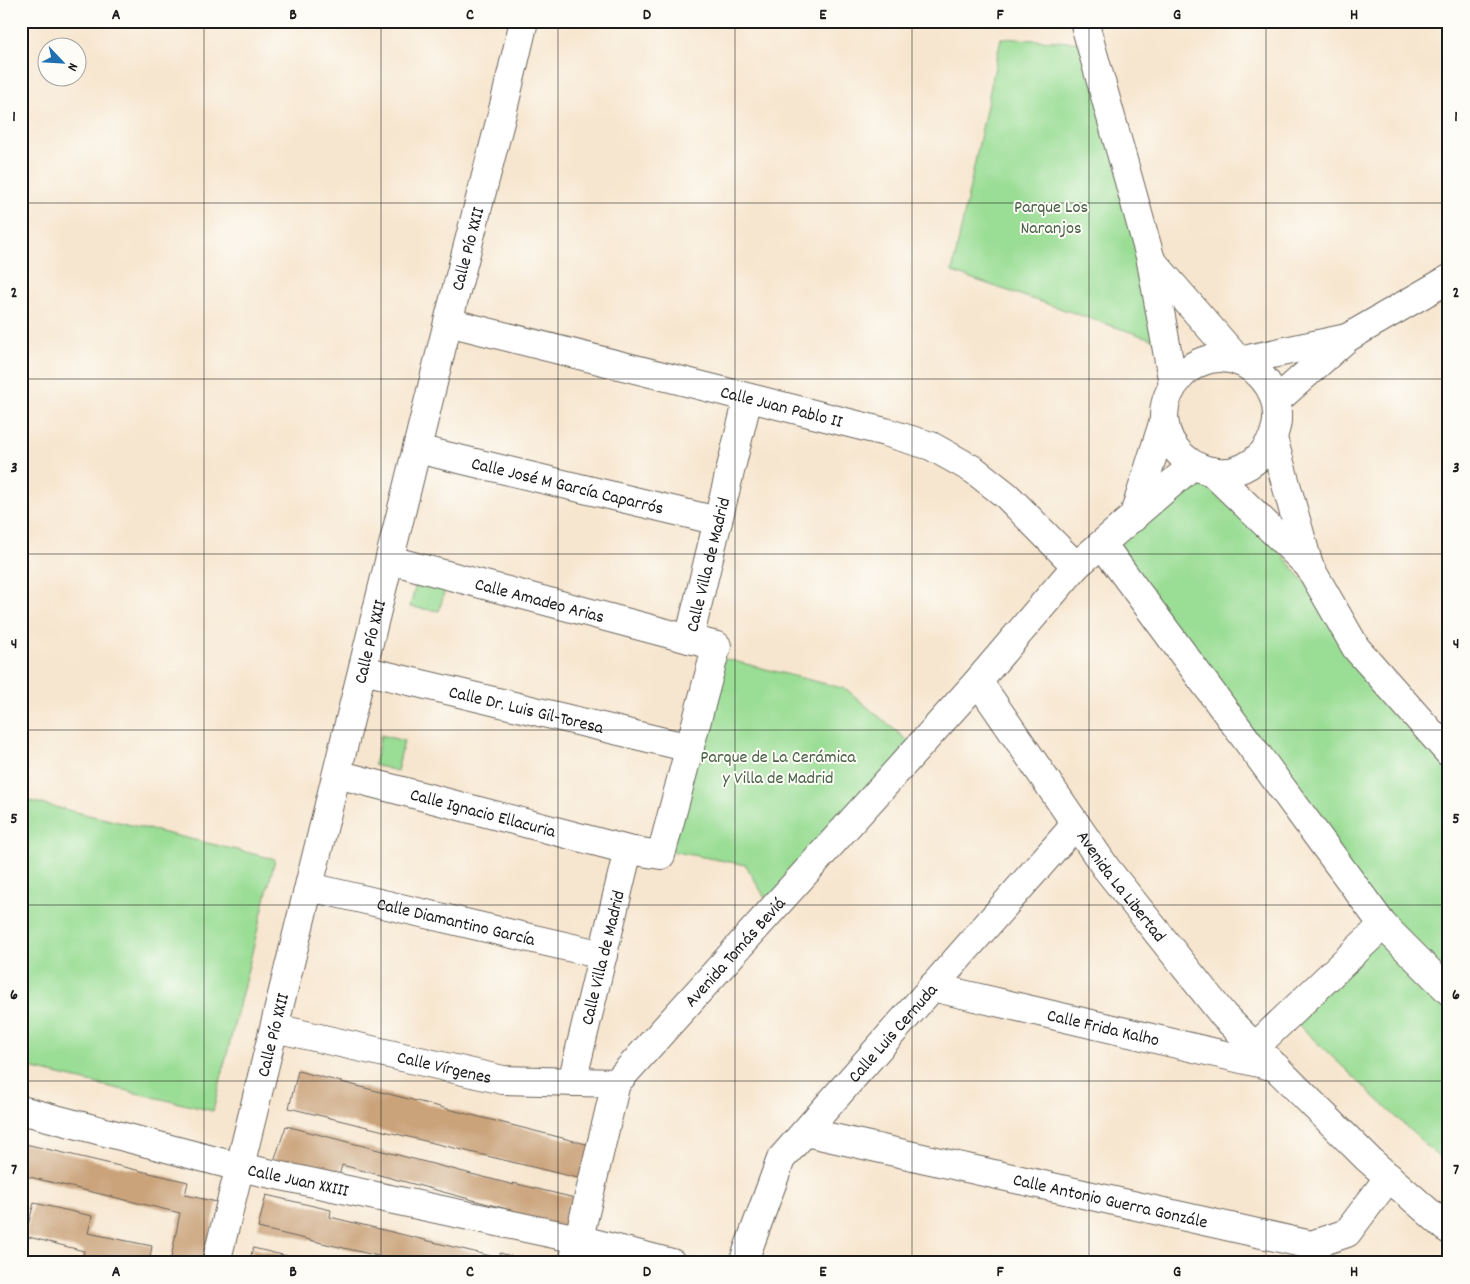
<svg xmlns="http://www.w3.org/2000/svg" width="1470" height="1284" font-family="Dekko,sans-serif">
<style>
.green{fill:#9add94;stroke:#5b7c58}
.building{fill:#caa37a}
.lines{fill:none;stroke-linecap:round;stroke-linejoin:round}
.minor-casing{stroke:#69635b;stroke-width:30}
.minor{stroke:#fff;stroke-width:28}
.grid{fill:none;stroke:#1c1c1c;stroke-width:1;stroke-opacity:0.55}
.labels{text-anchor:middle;stroke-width:4;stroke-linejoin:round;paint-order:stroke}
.park-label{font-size:18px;fill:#486046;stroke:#fdfcf7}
.street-label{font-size:18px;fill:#1c1c1c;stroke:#fdfcf7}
.neatline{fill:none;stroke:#1c1c1c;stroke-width:2}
.grid-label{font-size:16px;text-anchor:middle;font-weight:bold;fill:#1c1c1c}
</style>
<rect width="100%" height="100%" fill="#fdfcf7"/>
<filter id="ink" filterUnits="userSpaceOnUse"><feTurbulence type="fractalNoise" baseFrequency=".02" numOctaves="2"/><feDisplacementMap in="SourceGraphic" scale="10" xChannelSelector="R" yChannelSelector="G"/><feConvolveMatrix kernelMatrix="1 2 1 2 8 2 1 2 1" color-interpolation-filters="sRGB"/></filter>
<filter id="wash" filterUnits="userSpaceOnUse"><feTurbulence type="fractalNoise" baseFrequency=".0096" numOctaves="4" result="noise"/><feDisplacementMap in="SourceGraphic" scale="20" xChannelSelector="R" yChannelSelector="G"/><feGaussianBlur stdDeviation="1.12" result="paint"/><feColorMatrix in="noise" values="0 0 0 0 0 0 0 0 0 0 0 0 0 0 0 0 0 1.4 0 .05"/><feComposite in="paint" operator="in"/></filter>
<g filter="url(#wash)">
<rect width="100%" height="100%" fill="#f7e6cf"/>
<path class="green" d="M 1001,38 L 1090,43 L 1166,344 L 952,272 Z
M 1193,465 L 1211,471 L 1449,753 L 1449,1167 L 1288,1015 L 1383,925 L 1102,544 Z
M 420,568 L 448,579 L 439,611 L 410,607 Z
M 714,656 L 846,689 L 913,745 L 772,910 L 746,865 L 665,850 Z
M 381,735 L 404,741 L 397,771 L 374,765 Z
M 21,799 L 275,859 L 213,1111 L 21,1066 Z"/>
<g id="blocks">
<path class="building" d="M 298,1071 L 594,1146 L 586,1180 L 289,1108 Z
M 286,1126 L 514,1185 L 513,1183 L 579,1199 L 571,1233 L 505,1218 L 507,1209 L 342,1165 L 338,1179 L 274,1161 Z
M 21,1143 L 188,1182 L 185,1195 L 217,1202 L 204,1263 L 170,1263 L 180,1213 L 21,1175 Z
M 266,1195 L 331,1210 L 330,1217 L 499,1258 L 500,1253 L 534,1263 L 408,1263 L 258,1228 Z
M 34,1203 L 92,1216 L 88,1233 L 152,1246 L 149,1263 L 81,1263 L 84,1251 L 25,1236 Z
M 253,1248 L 312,1262 L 312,1263 L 249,1263 Z"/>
</g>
</g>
<g filter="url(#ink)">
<use href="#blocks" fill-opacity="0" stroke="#69635b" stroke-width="1"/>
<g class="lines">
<g class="minor-casing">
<g id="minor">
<path d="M 1084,21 L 1151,260 L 1239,361 L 1347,338"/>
<path d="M 1151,261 L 1173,384"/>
<path id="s1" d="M 448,322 L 885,432 L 931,446 L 974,470 L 1007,496 L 1076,566"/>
<path d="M 1276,401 L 1347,338 L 1449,279"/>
<path d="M 1273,438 C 1269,443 1266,450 1262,454 C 1212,507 1128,434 1181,376 C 1191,365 1207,357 1222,358 C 1254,360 1279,387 1277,420 C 1277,426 1274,432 1273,438 L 1309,566"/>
<path id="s2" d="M 417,449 L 718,521"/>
<path id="s3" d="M 1193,465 L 1076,566 L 978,681 L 1106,868 L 1224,1016 L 1368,1159 L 1449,1230"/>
<path d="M 1211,471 L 1309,566 L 1356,648 L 1449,753"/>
<path d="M 1133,518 L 1164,420"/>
<path d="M 1102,544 L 1383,925 L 1449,991"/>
<path id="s4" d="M 390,560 L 689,639"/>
<path id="s5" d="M 363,670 L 690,748"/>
<path id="s6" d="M 337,774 L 628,850"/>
<path id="s7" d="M 310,887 L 603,955"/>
<path id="s8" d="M 932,987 L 1276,1067"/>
<path id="s9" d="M 275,1028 L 503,1080 L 616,1083"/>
<path d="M 1255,1047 L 1383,925"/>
<path id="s10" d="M 572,1082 L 628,850 L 661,855 L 714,656 L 717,646 L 689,639 L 748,398"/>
<path id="s11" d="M 21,1110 L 239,1167 L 578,1239 L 672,1263"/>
<path id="s12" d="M 806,1132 L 1311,1245 L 1347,1233 L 1389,1177"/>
<path id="s13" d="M 216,1263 L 448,322 L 501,118 L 524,21"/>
<path id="s14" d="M 573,1263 L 616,1083 L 978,681"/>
<path id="s15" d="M 743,1263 L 781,1159 L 1076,824"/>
</g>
</g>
<use href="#minor" class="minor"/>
</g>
</g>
<path class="grid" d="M 204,21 L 204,1263M 381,21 L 381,1263M 558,21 L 558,1263M 735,21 L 735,1263M 912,21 L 912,1263M 1089,21 L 1089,1263M 1266,21 L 1266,1263M 21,203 L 1449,203M 21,379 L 1449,379M 21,554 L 1449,554M 21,730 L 1449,730M 21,905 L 1449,905M 21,1081 L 1449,1081"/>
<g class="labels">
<g class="park-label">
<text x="1051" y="212">Parque Los<tspan x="1051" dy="21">Naranjos</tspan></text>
<text x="778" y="762">Parque de La Cerámica<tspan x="778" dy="21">y Villa de Madrid</tspan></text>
</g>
<g class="street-label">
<text dy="6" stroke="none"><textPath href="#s13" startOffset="1045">Calle Pío XXII</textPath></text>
<text dy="6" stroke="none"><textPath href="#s1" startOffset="344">Calle Juan Pablo II</textPath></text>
<text dy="6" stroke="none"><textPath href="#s2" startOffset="155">Calle José M García Caparrós</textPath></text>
<text dy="6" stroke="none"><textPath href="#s10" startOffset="594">Calle Villa de Madrid</textPath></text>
<text dy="6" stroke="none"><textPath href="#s4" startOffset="155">Calle Amadeo Arias</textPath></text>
<text dy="6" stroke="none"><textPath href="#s13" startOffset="640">Calle Pío XXII</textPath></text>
<text dy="6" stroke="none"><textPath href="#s5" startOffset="168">Calle Dr. Luis Gil-Toresa</textPath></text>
<text dy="6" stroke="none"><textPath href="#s6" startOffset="151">Calle Ignacio Ellacuria</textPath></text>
<text dy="6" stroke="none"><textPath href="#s3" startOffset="556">Avenida La Libertad</textPath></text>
<text dy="6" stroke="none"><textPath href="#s7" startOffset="150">Calle Diamantino García</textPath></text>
<text dy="6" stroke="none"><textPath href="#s14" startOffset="362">Avenida Tomás Beviá</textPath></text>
<text dy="6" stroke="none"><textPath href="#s10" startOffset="128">Calle Villa de Madrid</textPath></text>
<text dy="6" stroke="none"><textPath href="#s8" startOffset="176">Calle Frida Kalho</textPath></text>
<text dy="6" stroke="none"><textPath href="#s15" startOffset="279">Calle Luis Cernuda</textPath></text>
<text dy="6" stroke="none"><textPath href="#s13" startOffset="235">Calle Pío XXII</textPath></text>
<text dy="6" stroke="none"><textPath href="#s9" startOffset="174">Calle Vírgenes</textPath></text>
<text dy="6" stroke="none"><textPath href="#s11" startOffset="286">Calle Juan XXIII</textPath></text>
<text dy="6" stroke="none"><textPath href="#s12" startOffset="312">Calle Antonio Guerra Gonzále</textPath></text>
</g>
</g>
<rect width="1470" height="1284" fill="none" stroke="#fdfcf7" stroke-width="55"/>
<g transform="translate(62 62) rotate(115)"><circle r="24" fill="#fdfcf7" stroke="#a3a29f"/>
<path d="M0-4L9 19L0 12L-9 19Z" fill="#1f6fb2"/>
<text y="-8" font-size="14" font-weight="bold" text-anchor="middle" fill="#1c1c1c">N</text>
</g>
<rect x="28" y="28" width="1414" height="1228" class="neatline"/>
<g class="grid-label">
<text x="116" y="19">A</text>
<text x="293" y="19">B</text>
<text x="470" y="19">C</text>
<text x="647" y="19">D</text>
<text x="823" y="19">E</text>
<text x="1000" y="19">F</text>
<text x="1177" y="19">G</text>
<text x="1354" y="19">H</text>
<text x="14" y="121">1</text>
<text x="1456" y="121">1</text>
<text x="14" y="297">2</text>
<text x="1456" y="297">2</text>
<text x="14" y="472">3</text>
<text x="1456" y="472">3</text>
<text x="14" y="648">4</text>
<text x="1456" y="648">4</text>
<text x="14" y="823">5</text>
<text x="1456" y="823">5</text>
<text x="14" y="999">6</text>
<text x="1456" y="999">6</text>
<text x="14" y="1174">7</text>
<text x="1456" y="1174">7</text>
<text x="116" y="1276">A</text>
<text x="293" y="1276">B</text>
<text x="470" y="1276">C</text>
<text x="647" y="1276">D</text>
<text x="823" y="1276">E</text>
<text x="1000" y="1276">F</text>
<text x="1177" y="1276">G</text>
<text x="1354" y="1276">H</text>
</g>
</svg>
